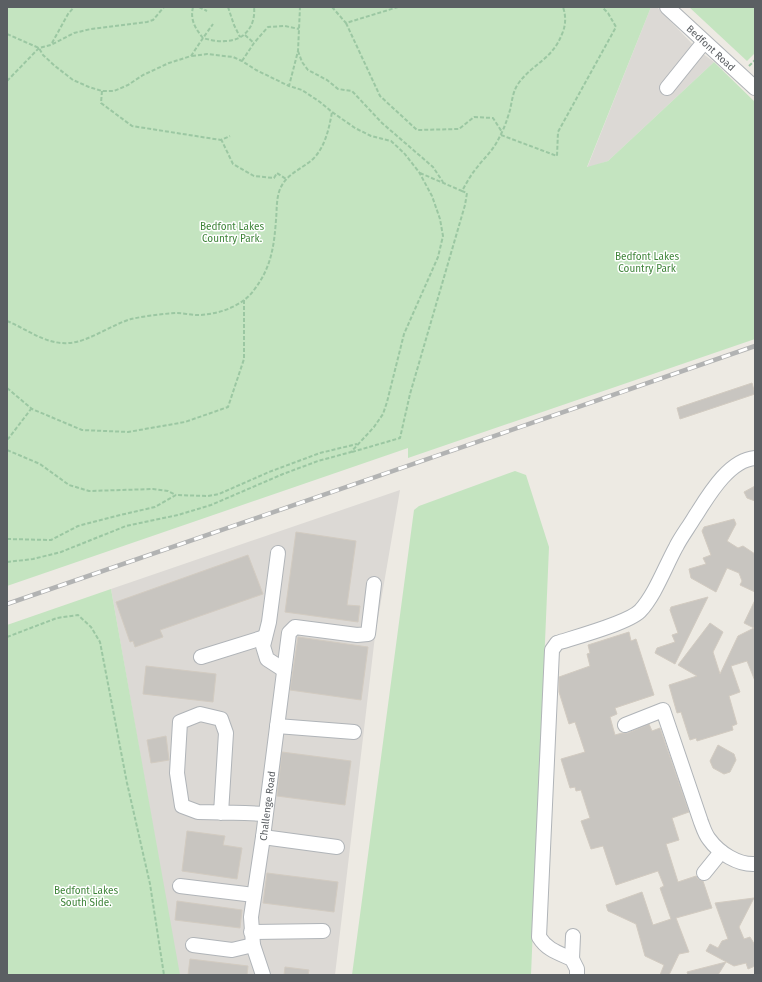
<svg xmlns="http://www.w3.org/2000/svg" width="762" height="982" font-family="'Fira Sans',sans-serif">
<style>
.industrial{fill:#dcd9d5}
.green{fill:#c4e4c0}
.building{fill:#c8c5c0;stroke:#d2cbc1}
.lines{fill:none;stroke-linecap:round;stroke-linejoin:round}
.minor-casing{stroke:#b0b4b8;stroke-width:16}
.path{stroke:#9bc7a2;stroke-width:2;stroke-dasharray:4 2;stroke-linecap:butt}
.minor{stroke:#fff;stroke-width:14}
.rail-casing{stroke:#b2b3b3;stroke-width:4.5}
.rail{stroke:#fff;stroke-width:3;stroke-dasharray:9;stroke-linecap:butt}
.labels{text-anchor:middle;stroke-width:3;stroke-linejoin:round;paint-order:stroke}
.street-label{font-size:10px;fill:#5b5f63;stroke:#fff}
.park-label{font-size:10px;fill:#3e8439;stroke:#fff}
</style>
<rect width="100%" height="100%" fill="#edeae3"/>
<path class="industrial" d="M 651,7 L 657,7 L 698,50 L 714,62 L 608,161 L 587,168 Z
M 400,490 L 375,636 L 335,975 L 179,975 L 111,589 Z"/>
<path class="green" d="M 7,7 L 651,7 L 587,167 L 608,161 L 714,62 L 755,102 L 755,339 L 408,458 L 408,448 L 7,586 Z
M 689,7 L 755,7 L 755,53 L 747,61 Z
M 515,471 L 526,475 L 549,547 L 531,975 L 352,975 L 414,510 L 419,506 Z
M 111,589 L 180,975 L 7,975 L 7,625 Z"/>
<path class="building" d="M 752,383 L 755,394 L 680,419 L 677,408 Z
M 755,486 L 755,501 L 747,498 L 744,492 Z
M 734,519 L 736,524 L 727,541 L 738,548 L 743,546 L 755,554 L 755,592 L 740,585 L 742,581 L 739,573 L 727,568 L 716,592 L 691,578 L 689,569 L 706,564 L 703,558 L 711,555 L 702,531 L 704,527 Z
M 296,532 L 356,541 L 347,605 L 360,606 L 358,622 L 285,612 Z
M 248,555 L 263,594 L 160,630 L 163,637 L 135,647 L 133,641 L 130,642 L 116,602 Z
M 708,597 L 675,664 L 655,653 L 657,648 L 675,642 L 672,635 L 678,633 L 670,610 L 671,607 Z
M 755,600 L 755,681 L 747,661 L 731,666 L 740,692 L 729,696 L 737,724 L 732,726 L 733,730 L 697,741 L 696,738 L 690,740 L 681,712 L 677,713 L 669,685 L 697,676 L 678,665 L 710,623 L 723,632 L 713,652 L 720,674 L 738,636 L 754,628 L 744,623 Z
M 629,632 L 631,641 L 636,639 L 654,695 L 615,708 L 617,714 L 610,717 L 615,735 L 622,733 L 628,733 L 649,724 L 652,731 L 660,728 L 689,812 L 672,818 L 679,840 L 666,844 L 678,882 L 696,876 L 698,879 L 703,881 L 712,908 L 676,918 L 689,952 L 679,954 L 669,975 L 660,975 L 664,965 L 645,956 L 636,924 L 608,911 L 606,905 L 642,892 L 653,925 L 671,919 L 660,888 L 664,886 L 658,871 L 616,885 L 603,846 L 591,849 L 581,821 L 590,818 L 581,790 L 576,791 L 575,787 L 570,788 L 561,759 L 585,752 L 575,722 L 569,724 L 559,692 L 559,677 L 590,666 L 587,654 L 590,653 L 588,645 Z
M 298,637 L 368,647 L 361,700 L 290,690 Z
M 146,666 L 216,674 L 213,702 L 143,694 Z
M 166,736 L 169,760 L 151,763 L 147,740 Z
M 718,745 L 734,754 L 736,760 L 730,772 L 724,774 L 713,768 L 710,761 Z
M 282,752 L 351,761 L 345,805 L 277,796 Z
M 187,831 L 225,836 L 223,845 L 242,848 L 237,879 L 182,871 Z
M 267,873 L 338,882 L 334,912 L 263,903 Z
M 754,898 L 739,927 L 744,939 L 750,937 L 755,945 L 755,966 L 748,969 L 746,963 L 734,966 L 706,951 L 710,944 L 718,948 L 722,941 L 728,939 L 715,903 Z
M 177,901 L 242,910 L 240,928 L 175,920 Z
M 190,959 L 248,966 L 247,975 L 188,975 Z
M 726,962 L 718,975 L 688,975 L 687,972 Z
M 285,967 L 309,970 L 308,975 L 284,975 Z"/>
<g class="lines">
<g class="minor-casing">
<g id="minor">
<path id="s1" d="M 667,7 L 755,88"/>
<path d="M 667,88 L 704,42"/>
<path d="M 278,553 L 269,622 L 263,646 L 267,659 L 284,670"/>
<path d="M 201,657 L 265,637"/>
<path d="M 625,725 L 663,710 L 701,822 C 703,827 705,834 709,839 C 719,853 738,865 755,864"/>
<path d="M 277,726 L 354,732"/>
<path d="M 221,813 L 226,733 L 221,719 L 200,714 L 180,722 L 177,773 L 182,806 L 198,812 L 245,813 L 265,814"/>
<path d="M 263,837 L 337,847"/>
<path d="M 704,873 L 721,852"/>
<path d="M 180,886 L 254,895"/>
<path d="M 251,932 L 323,931"/>
<path d="M 193,945 L 232,950 L 253,945"/>
<path d="M 572,959 L 573,936"/>
<path id="s2" d="M 263,975 L 253,945 L 251,917 L 263,837 L 289,633 L 295,627 L 357,635 L 368,634 L 374,584"/>
<path d="M 577,975 L 577,969 L 572,959 C 559,953 547,950 539,937 L 552,650 L 557,643 C 576,637 628,623 640,611 C 655,595 665,567 676,547 C 681,537 688,528 694,518 C 707,498 728,460 755,458"/>
</g>
</g>
<path class="path" d="M 193,7 C 190,20 195,28 203,38 L 213,24
M 199,7 L 207,11
M 228,7 L 234,25 L 240,37
M 332,7 L 346,23 L 398,7
M 346,23 L 380,96 L 417,130 L 459,129 L 474,117 L 493,118 L 502,132
M 7,34 L 39,48 L 43,55 L 55,66 L 73,80 L 89,87 L 102,91 L 114,91 L 128,85 L 143,75 L 169,63 L 191,56 L 203,38 C 210,40 218,42 225,41 C 245,41 256,25 254,7
M 245,35 L 254,43
M 52,43 L 68,14 L 74,7
M 298,51 L 302,62 L 308,70 L 327,80 L 338,89 L 352,91 L 382,123 L 433,167 L 443,182
M 192,56 L 207,54 L 233,57 L 242,61 L 256,70 L 289,86
M 242,61 L 254,43 L 268,27 L 285,26 L 299,29
M 749,66 L 755,60
M 7,81 L 39,48 L 51,45 L 74,33 L 91,29 L 147,22 L 153,20 L 164,7
M 102,91 L 101,103 L 132,126 L 221,140 L 230,136
M 501,135 L 557,156 L 558,132 L 616,27 L 608,13 L 602,7
M 221,139 L 233,164 L 254,176 L 274,178 L 277,173 L 286,179
M 420,173 L 462,191 C 466,184 470,176 475,170 C 483,159 493,151 499,138 C 504,129 507,120 510,110 C 512,101 513,91 518,84 C 533,63 552,60 562,34 C 566,25 566,16 563,7
M 7,321 C 27,329 46,345 69,343 C 88,342 111,325 131,319 C 145,316 161,314 176,313 C 183,313 190,315 197,315 C 216,315 242,307 254,290 C 271,268 274,247 276,220 C 277,209 276,197 281,187 C 288,173 302,169 313,159 C 325,147 329,129 332,112
M 7,388 L 32,409 L 82,430 L 128,432 L 185,422 L 228,407 L 244,359 L 244,299
M 7,439 L 8,439 L 31,409
M 7,450 L 40,464 L 69,485 L 89,491 L 153,489 L 168,491 L 176,495
M 352,452 L 400,438 L 410,394 L 465,205 L 467,193 L 462,191
M 7,539 L 51,540 L 78,526 L 116,516 L 155,507 L 176,495 L 208,496 L 219,494 L 269,472 L 320,453 L 357,444
M 7,562 L 33,559 L 61,552 L 126,526 L 178,515 L 211,505 L 283,474 L 318,461 L 351,452 L 374,427 L 383,414 L 387,402 L 404,334 L 438,257 L 443,236 L 440,219 L 432,196 L 419,172 L 404,153 L 391,141 L 371,136 L 355,128 L 332,112 L 320,102 L 302,90 L 289,86 L 298,51 L 300,7
M 7,637 L 57,618 L 78,615 L 91,627 L 100,642 L 127,783 L 150,884 L 164,975"/>
<use href="#minor" class="minor"/>
<g class="rail-casing">
<path id="rail" d="M 7,604 L 755,346"/>
</g>
<use href="#rail" class="rail"/>
</g>
<g class="labels">
<g class="street-label">
<text dy="4" stroke="none"><textPath href="#s1" startOffset="60">Bedfont Road</textPath></text>
<text dy="4" stroke="none"><textPath href="#s2" startOffset="172">Challenge Road</textPath></text>
</g>
<g class="park-label">
<text x="232" y="230">Bedfont Lakes<tspan x="232" dy="12">Country Park.</tspan></text>
<text x="647" y="260">Bedfont Lakes<tspan x="647" dy="12">Country Park</tspan></text>
<text x="86" y="894">Bedfont Lakes<tspan x="86" dy="12">South Side.</tspan></text>
</g>
</g>
<rect width="762" height="982" fill="none" stroke="#5b5f63" stroke-width="16"/>
</svg>
